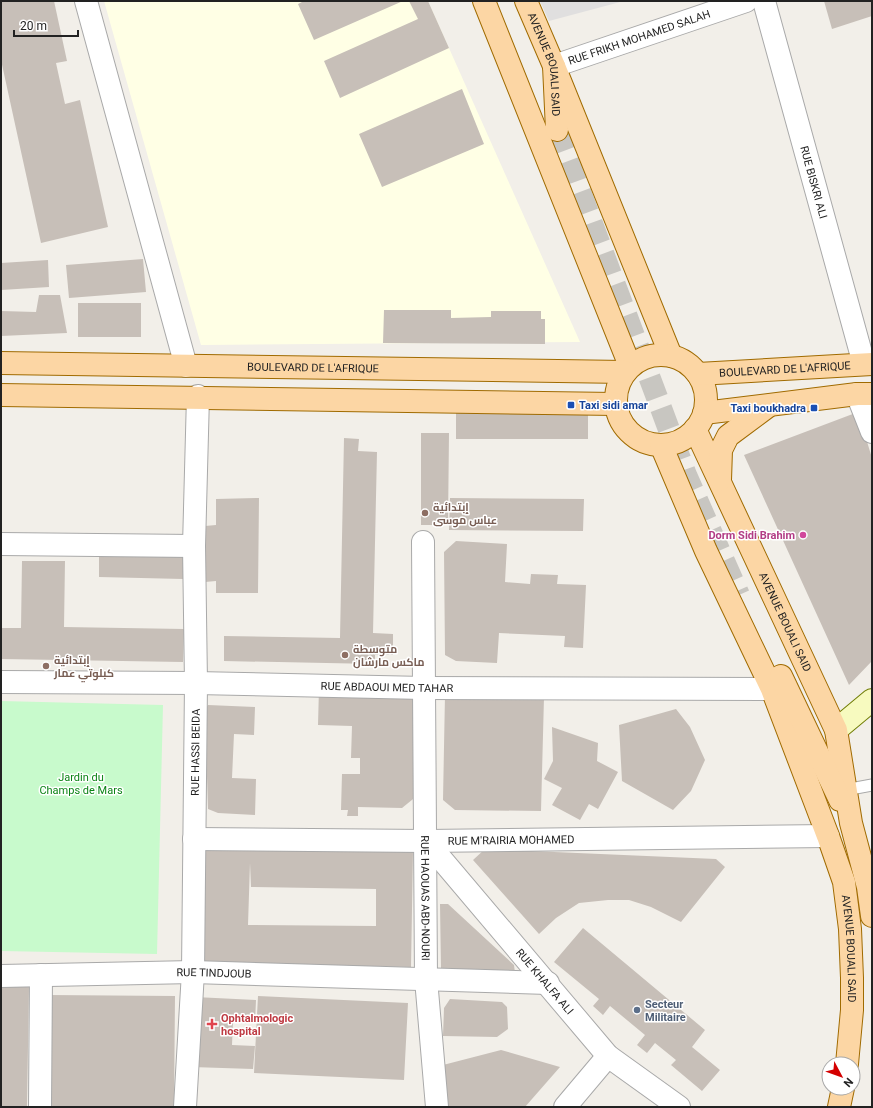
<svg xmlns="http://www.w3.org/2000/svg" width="873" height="1108" font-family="Roboto,Cairo,sans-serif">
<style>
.residential{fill:#e0dfdf}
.education{fill:#ffffe5}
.park{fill:#c8facc}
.building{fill:#c7bfb8;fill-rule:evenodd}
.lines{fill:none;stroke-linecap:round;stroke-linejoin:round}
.primary-tunnel{stroke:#c8c6c1;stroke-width:22;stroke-dasharray:22 11;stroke-linecap:butt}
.lane-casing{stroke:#a9a9a9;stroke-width:13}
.street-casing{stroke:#a9a9a9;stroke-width:24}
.secondary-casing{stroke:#707d05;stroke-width:24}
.primary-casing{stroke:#a06b00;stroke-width:24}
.lane{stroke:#fff;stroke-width:11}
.street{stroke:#fff;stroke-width:22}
.secondary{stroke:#f7fabf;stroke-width:22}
.primary{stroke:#fcd6a4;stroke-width:22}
.transit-dot{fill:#1a4fb4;stroke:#fff;stroke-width:1.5}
.education-dot{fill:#8d6e63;stroke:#fff;stroke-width:1.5}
.hotel-dot{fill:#d1479c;stroke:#fff;stroke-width:1.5}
.service-dot{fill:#5c6f8a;stroke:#fff;stroke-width:1.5}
.health-dot{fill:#e0444e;stroke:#fff;stroke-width:1.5}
.labels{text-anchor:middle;stroke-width:3;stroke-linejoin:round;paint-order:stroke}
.street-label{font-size:11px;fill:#222;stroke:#fff}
.transit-label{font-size:11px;font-weight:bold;fill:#164399;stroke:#fff;text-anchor:start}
.education-label{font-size:11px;font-weight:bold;fill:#785e54;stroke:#fff;text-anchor:start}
.hotel-label{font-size:11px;font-weight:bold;fill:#b23c85;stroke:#fff;text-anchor:end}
.park-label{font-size:11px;fill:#0c8416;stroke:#fff}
.service-label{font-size:11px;font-weight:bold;fill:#4e5e75;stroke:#fff;text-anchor:start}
.health-label{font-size:11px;font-weight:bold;fill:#be3a42;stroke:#fff;text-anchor:start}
</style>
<rect width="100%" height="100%" fill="#f2efe9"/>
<path class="residential" d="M 540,1 L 624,1 L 549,21 Z"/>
<path class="education" d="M 104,1 L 428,1 L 580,342 L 201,345 Z"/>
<path class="park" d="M 1,701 L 163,705 L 157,954 L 1,951 Z"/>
<path class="building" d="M 1,1 L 54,1 L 67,61 L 56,63 L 65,104 L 80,100 L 108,227 L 41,243 L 1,60 Z
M 304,1 L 403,1 L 314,40 L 298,4 Z
M 409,1 L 428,1 L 449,48 L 340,98 L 324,61 L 418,19 Z
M 824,1 L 872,1 L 872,16 L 832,29 Z
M 462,89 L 484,144 L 382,187 L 359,134 Z
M 143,259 L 146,292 L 69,298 L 66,265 Z
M 48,260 L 49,287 L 1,290 L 1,263 Z
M 39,295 L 60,295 L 67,333 L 1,336 L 1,311 L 36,312 Z
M 78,303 L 141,303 L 141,337 L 78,337 Z
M 384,310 L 451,310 L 451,318 L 491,317 L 491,311 L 541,311 L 541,319 L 545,319 L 545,344 L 383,343 Z
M 456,410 L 588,410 L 588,439 L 456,439 Z
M 858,412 L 872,458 L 872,661 L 849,685 L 744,455 Z
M 421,433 L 449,433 L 448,525 L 421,525 Z
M 344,438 L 359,439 L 358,451 L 377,452 L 373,633 L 393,634 L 393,655 L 375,655 L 375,664 L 224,661 L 224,636 L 340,638 Z
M 259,498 L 258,593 L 216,593 L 216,581 L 205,582 L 205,526 L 216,525 L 216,499 Z
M 450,498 L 584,499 L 583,531 L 449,530 Z
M 456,541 L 507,544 L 505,582 L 530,584 L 531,574 L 558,575 L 557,584 L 586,585 L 583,648 L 564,647 L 565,636 L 499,633 L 497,663 L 456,661 L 445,655 L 444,552 Z
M 99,554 L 183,557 L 183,579 L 99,577 Z
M 22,561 L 65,561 L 64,627 L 184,629 L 183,662 L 1,659 L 1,628 L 21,628 Z
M 319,688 L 421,691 L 418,795 L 402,808 L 358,807 L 358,816 L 347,816 L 348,810 L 341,810 L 342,774 L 360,774 L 360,758 L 351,758 L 352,726 L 318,725 Z
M 445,695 L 544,697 L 541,811 L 455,810 L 443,800 Z
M 208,705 L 255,707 L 254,735 L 234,734 L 232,778 L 256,779 L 255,815 L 218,813 L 208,809 L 205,710 Z
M 676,709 L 690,727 L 705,760 L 691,791 L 673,810 L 622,781 L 619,725 Z
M 552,727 L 598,743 L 597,761 L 618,772 L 598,809 L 589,804 L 580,820 L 552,805 L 562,788 L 544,779 L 553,761 Z
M 204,849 L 413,851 L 411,967 L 200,963 ZM 250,863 L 251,887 L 376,889 L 376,926 L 248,925 Z
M 485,849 L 716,859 L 725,867 L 681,922 L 651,907 L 629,900 L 608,900 L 579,903 L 556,918 L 539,934 L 473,860 Z
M 440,904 L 448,904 L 514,965 L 515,973 L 441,970 Z
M 583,928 L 705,1030 L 692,1047 L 720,1070 L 702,1091 L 671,1065 L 676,1060 L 655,1043 L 647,1053 L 637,1045 L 645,1035 L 610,1006 L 603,1015 L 593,1006 L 599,999 L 554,962 Z
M 1,986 L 29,986 L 27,1107 L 1,1107 Z
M 48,995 L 175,996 L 174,1107 L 47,1107 Z
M 258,996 L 408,1003 L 404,1080 L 254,1073 Z
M 195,997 L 256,1000 L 255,1023 L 233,1022 L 232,1045 L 255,1046 L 253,1069 L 192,1067 Z
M 450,999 L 502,1002 L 507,1007 L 508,1029 L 497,1037 L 443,1036 L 444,1008 Z
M 501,1050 L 560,1067 L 525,1107 L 443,1107 L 443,1065 Z"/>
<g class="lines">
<path class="primary-tunnel" d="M 557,130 L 686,475 L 739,595"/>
<g class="lane-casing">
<path id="lane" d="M 845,790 L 872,785"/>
</g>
<g class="street-casing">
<g id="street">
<path d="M 86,1 L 186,366"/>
<path id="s1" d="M 764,1 L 864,364"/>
<path id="s2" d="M 554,66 L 746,1"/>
<path d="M 857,394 L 872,432"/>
<path id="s3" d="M 423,542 L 426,979 L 437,1107"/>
<path d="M 1,544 L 194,546"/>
<path id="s4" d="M 1,682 L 196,683 L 424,688 L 772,689"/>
<path id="s5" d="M 194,839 L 426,841 L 828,836"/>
<path id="s6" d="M 426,841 L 608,1056 L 679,1107"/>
<path id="s7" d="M 1,976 L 193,972 L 548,983"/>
<path d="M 40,1107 L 41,975"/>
<path id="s8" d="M 185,1107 L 193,972 L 196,683 L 194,546 L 198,396"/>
<path d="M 565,1107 L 608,1056"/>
</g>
</g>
<g class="secondary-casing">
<path id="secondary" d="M 836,730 L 872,700"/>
</g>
<g class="primary-casing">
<g id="primary">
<path d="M 484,1 L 630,366"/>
<path id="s9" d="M 526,1 L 554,66 L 557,130"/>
<path d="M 554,66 L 671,356"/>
<circle cx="661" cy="400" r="45"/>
<path id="s10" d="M 1,363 L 625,372"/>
<path id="s11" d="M 698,374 L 872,364"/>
<path d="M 1,395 L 615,404"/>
<path d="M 704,413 L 857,394 L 872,394"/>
<path id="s12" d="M 695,429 L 836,730 L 851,823 L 868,887 L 872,916"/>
<path id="s13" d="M 661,445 L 706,551 L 772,689 L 828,836 L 844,882 L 850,929 L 852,978 L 852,1010 L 847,1064"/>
<path d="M 720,480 L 721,450 L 728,436 L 767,407"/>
<path d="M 781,676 L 840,800"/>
<path d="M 839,1107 L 843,1088"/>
</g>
</g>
<use href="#lane" class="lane"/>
<use href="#street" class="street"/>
<use href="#secondary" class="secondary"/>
<use href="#primary" class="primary"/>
</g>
<g class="transit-dot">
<rect x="567" y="401" width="8" height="8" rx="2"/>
<rect x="810" y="404" width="8" height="8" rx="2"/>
</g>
<g class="education-dot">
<circle cx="425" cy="513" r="4"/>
<circle cx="345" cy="655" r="4"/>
<circle cx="46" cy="666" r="4"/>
</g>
<circle class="hotel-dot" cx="803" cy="535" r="4"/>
<circle class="service-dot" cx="637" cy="1010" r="4"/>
<path class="health-dot" d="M210 1018h4v4h4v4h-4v4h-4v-4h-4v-4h4z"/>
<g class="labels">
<g class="street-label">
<text dy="4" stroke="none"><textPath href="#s2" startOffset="90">RUE FRIKH MOHAMED SALAH</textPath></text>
<text dy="4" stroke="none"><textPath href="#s9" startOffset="67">AVENUE BOUALI SAID</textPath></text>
<text dy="4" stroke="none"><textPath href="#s1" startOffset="188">RUE BISKRI ALI</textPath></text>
<text dy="4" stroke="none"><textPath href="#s10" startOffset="312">BOULEVARD DE L'AFRIQUE</textPath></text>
<text dy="4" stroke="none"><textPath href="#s11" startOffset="87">BOULEVARD DE L'AFRIQUE</textPath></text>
<text dy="4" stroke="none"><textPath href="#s12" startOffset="213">AVENUE BOUALI SAID</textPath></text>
<text dy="4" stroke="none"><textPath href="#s4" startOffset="386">RUE ABDAOUI MED TAHAR</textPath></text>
<text dy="4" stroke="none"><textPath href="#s8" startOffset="355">RUE HASSI BEIDA</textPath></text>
<text dy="4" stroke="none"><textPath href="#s5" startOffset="317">RUE M'RAIRIA MOHAMED</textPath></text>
<text dy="4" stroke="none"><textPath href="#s3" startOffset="356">RUE HAOUAS ABD-NOURI</textPath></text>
<text dy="4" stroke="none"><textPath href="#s13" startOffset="541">AVENUE BOUALI SAID</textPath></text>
<text dy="4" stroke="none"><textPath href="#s7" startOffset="213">RUE TINDJOUB</textPath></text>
<text dy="4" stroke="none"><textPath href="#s6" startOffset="184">RUE KHALFA ALI</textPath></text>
</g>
<g class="transit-label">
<text x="579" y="409">Taxi sidi amar</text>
<text x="806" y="412" text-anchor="end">Taxi boukhadra</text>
</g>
<g class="education-label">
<text x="433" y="511">إبتدائية<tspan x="433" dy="13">عباس موسى</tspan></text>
<text x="353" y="653">متوسطة<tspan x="353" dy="13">ماكس مارشان</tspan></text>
<text x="54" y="664">إبتدائية<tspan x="54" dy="13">كبلوتي عمار</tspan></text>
</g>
<g class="hotel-label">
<text x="795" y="539">Dorm Sidi Brahim</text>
</g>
<g class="park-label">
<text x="81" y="781">Jardin du<tspan x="81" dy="13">Champs de Mars</tspan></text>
</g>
<g class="service-label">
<text x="645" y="1008">Secteur<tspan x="645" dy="13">Militaire</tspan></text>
</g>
<g class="health-label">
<text x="221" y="1022">Ophtalmologic<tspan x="221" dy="13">hospital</tspan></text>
</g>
</g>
<rect width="873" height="1108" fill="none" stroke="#222222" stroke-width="4"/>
<g transform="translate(841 1076) rotate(131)"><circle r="19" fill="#ffffff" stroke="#a7a7a7"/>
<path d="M0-3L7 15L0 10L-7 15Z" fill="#d40000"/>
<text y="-6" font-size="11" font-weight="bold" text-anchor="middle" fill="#222222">N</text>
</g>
<path d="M14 30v6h64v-6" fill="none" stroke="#222222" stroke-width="2"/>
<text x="20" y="30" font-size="12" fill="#222222" stroke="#ffffff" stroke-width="3" paint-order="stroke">20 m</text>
</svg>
